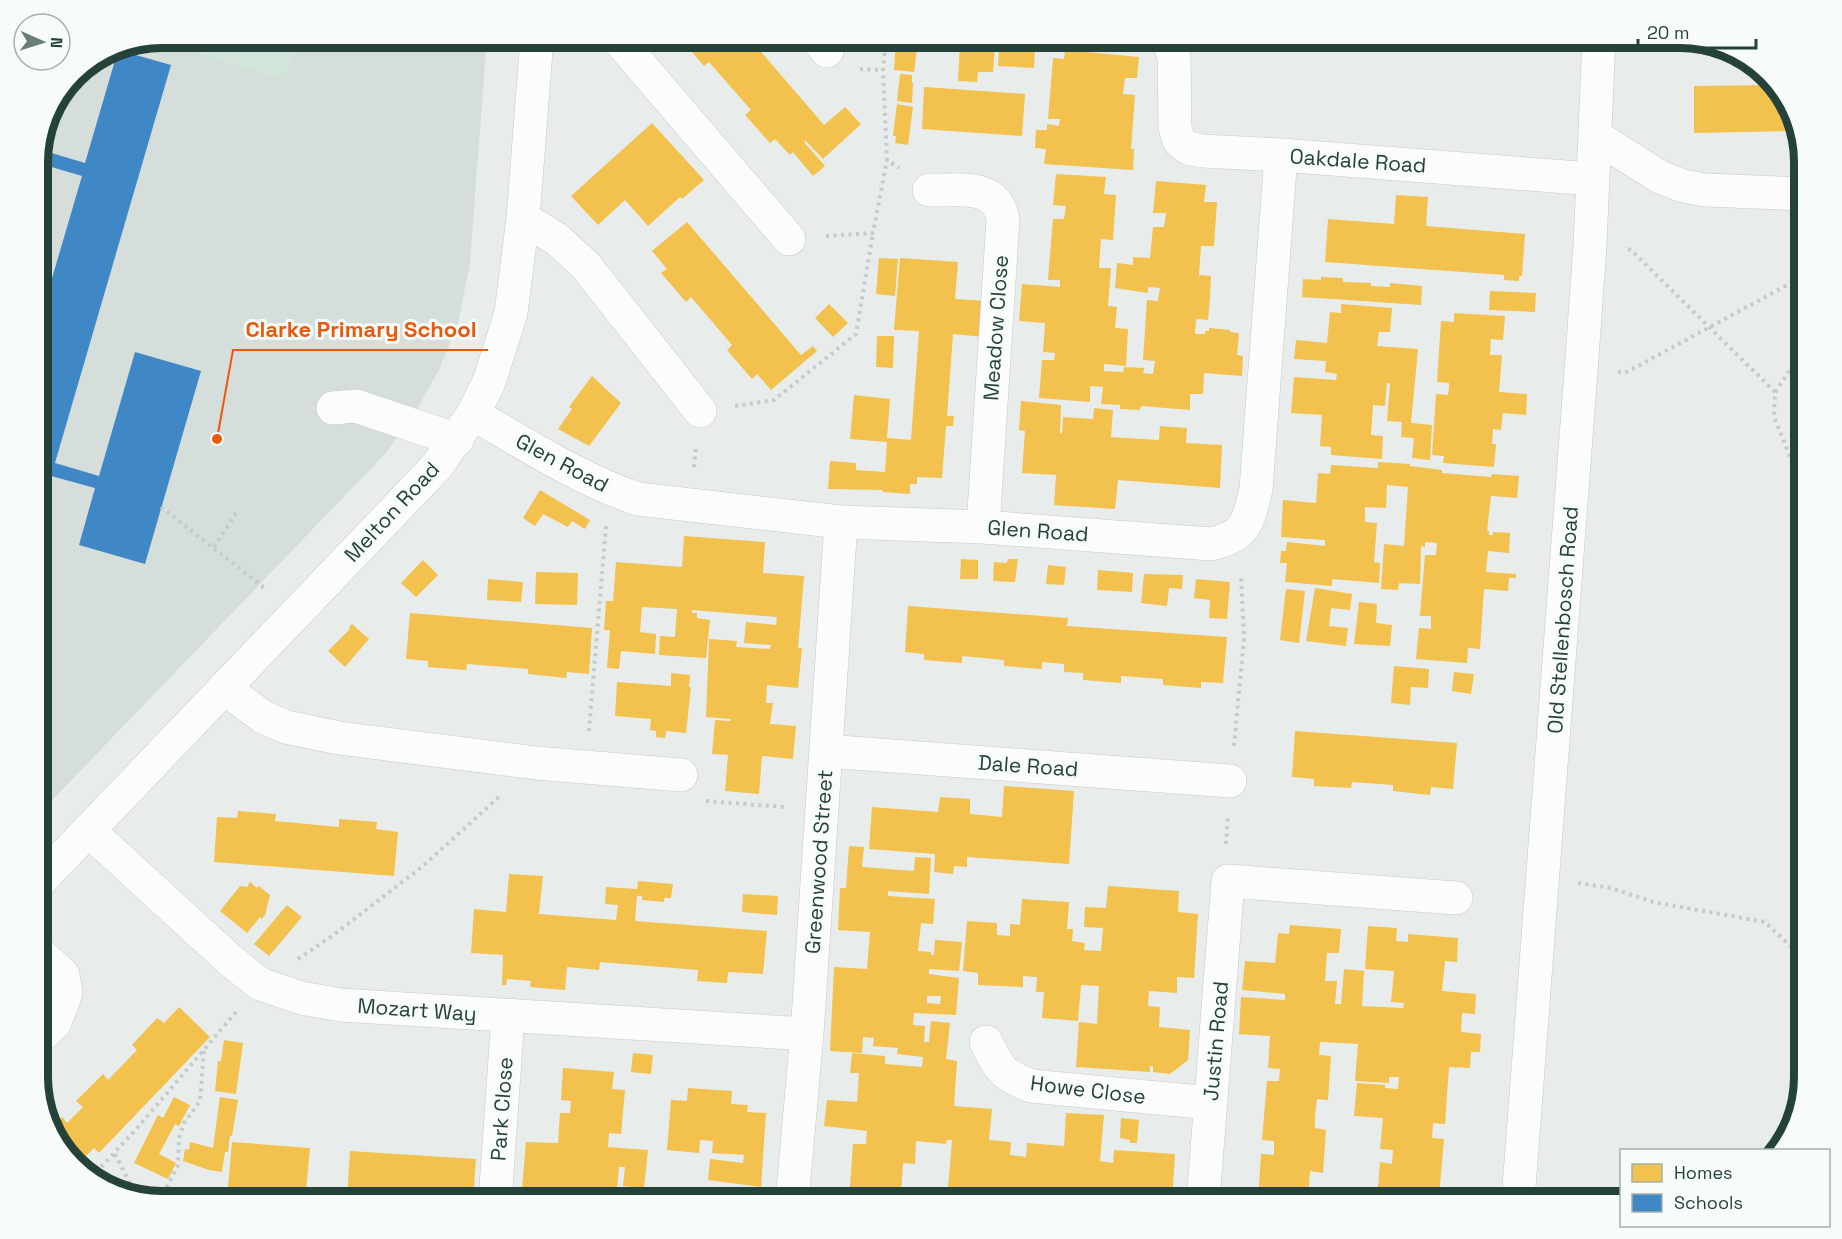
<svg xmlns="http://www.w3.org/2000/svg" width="1842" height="1239" font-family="'Space Grotesk',sans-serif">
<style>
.built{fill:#d6dedb}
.pitch{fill:#d1e6d8}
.homes{fill:#f2c14e;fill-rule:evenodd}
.schools{fill:#3f88c5}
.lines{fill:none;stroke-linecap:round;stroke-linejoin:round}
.minor-casing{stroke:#c5cac8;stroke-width:34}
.path{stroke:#c3ccca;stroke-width:4;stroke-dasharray:3 4.5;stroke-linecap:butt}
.minor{stroke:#fcfcfc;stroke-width:33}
.labels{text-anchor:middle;stroke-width:6;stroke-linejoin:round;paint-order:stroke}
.street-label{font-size:21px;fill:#24423a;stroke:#f7fbf9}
.rim{fill:none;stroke:#24423a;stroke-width:8}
.leader{fill:none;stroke:#e8590c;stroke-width:2}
.callout-dot{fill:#e8590c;stroke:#f7fbf9;stroke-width:2}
.callout-label{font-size:22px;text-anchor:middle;font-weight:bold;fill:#e8590c;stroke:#f7fbf9;stroke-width:6;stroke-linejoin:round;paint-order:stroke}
</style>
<rect width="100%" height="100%" fill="#e8edeb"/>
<path class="built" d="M 162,38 L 487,38 L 470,263 L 458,323 L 439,370 L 418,407 L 386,453 L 38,815 L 38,154 L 47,114 L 74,74 L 115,47 Z
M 1790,411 L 1804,413 L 1804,437 Z"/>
<path class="pitch" d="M 162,38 L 297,38 L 285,79 L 151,40 Z"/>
<path class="homes" d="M 680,38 L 749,38 L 824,125 L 845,107 L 861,124 L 823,159 L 806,141 L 804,142 L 825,166 L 813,176 L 793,152 L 790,155 L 775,139 L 770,143 L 745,115 L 751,110 L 709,62 L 704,66 Z
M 896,38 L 918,40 L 914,72 L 894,70 Z
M 960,43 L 995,46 L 993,72 L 978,72 L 977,82 L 958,81 Z
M 999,47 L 1035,49 L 1034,68 L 998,66 Z
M 1065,50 L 1139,57 L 1137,78 L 1125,78 L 1123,94 L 1135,95 L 1131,149 L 1134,149 L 1133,170 L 1044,164 L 1046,149 L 1035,148 L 1036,130 L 1047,130 L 1047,124 L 1059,126 L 1060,119 L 1048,119 L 1053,58 L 1064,59 Z
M 900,74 L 912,75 L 912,83 L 913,83 L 912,103 L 897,101 Z
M 1774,85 L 1788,100 L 1796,131 L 1694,133 L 1694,86 Z
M 924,87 L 1025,94 L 1022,136 L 922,129 Z
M 897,104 L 913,107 L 908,145 L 895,143 L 896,136 L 893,136 Z
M 652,123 L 704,180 L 682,199 L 680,197 L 648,226 L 625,200 L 598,225 L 571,196 Z
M 1056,174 L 1106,177 L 1104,194 L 1116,195 L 1113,240 L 1101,239 L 1099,268 L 1111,268 L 1108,306 L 1117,307 L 1115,328 L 1128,329 L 1126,366 L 1104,364 L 1104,371 L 1123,372 L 1124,367 L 1144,368 L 1143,373 L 1153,374 L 1155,361 L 1143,360 L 1147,300 L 1158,301 L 1160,288 L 1148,287 L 1148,293 L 1115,288 L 1117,263 L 1133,265 L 1133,257 L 1150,258 L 1153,227 L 1164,227 L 1165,221 L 1166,213 L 1153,213 L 1156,181 L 1206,185 L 1204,202 L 1217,202 L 1214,246 L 1201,246 L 1199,275 L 1211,276 L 1210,298 L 1208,320 L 1196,319 L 1195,334 L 1205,334 L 1205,331 L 1209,331 L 1209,328 L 1230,330 L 1230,332 L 1239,333 L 1237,355 L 1243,356 L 1242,376 L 1204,373 L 1203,394 L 1190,394 L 1190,410 L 1141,406 L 1140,410 L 1120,409 L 1120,405 L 1101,404 L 1103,387 L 1090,386 L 1090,402 L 1039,398 L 1042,360 L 1054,360 L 1055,353 L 1043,352 L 1045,323 L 1019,321 L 1022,284 L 1060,287 L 1060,280 L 1048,280 L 1053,219 L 1064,219 L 1065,213 L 1066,206 L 1053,205 Z
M 1396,195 L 1428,197 L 1426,226 L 1525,234 L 1522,276 L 1519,276 L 1519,281 L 1504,280 L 1504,275 L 1325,262 L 1328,219 L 1394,224 Z
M 687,222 L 801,355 L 813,346 L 817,351 L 771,390 L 757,374 L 752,379 L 727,350 L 732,345 L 691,297 L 686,302 L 661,273 L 667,269 L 652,251 Z
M 879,258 L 898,259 L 895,296 L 876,294 Z
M 900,258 L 958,262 L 955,299 L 987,301 L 984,337 L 953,334 L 947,416 L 954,416 L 953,426 L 946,426 L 942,478 L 917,477 L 917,484 L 910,484 L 910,494 L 883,492 L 883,490 L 828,489 L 830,461 L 856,463 L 856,470 L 885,472 L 887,442 L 850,439 L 854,395 L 890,399 L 887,438 L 911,440 L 919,331 L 894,330 Z
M 1321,277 L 1343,278 L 1343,282 L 1371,283 L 1371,286 L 1390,287 L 1390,283 L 1422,286 L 1421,305 L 1302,297 L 1303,279 L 1321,280 Z
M 1490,291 L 1536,293 L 1535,312 L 1489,310 Z
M 829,304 L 848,323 L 833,337 L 815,318 Z
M 1341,304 L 1392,308 L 1390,332 L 1379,332 L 1377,346 L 1418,349 L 1411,423 L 1432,425 L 1430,460 L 1412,458 L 1414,438 L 1401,437 L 1402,422 L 1387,421 L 1390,383 L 1387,383 L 1385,406 L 1373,405 L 1371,435 L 1383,436 L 1382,459 L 1331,455 L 1331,447 L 1320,446 L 1322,415 L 1291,413 L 1294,377 L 1336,380 L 1337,374 L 1325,372 L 1326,361 L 1294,359 L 1296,340 L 1327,343 L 1330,312 L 1341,313 Z
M 1454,313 L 1505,316 L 1503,340 L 1491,339 L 1490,355 L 1502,355 L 1499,392 L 1527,394 L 1526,415 L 1503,413 L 1501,430 L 1493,429 L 1492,444 L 1496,444 L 1494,467 L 1443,463 L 1444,456 L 1432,455 L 1436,394 L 1448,395 L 1449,388 L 1449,383 L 1437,382 L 1441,321 L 1454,322 Z
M 877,336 L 894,336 L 893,368 L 876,367 Z
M 592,376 L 621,403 L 589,446 L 558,429 L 572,409 L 569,407 Z
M 1021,401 L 1061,405 L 1060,433 L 1062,433 L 1063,417 L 1093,419 L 1094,408 L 1113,410 L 1111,437 L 1159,440 L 1160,426 L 1187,428 L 1186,443 L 1222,445 L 1220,488 L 1118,480 L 1115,509 L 1054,505 L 1056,475 L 1022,473 L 1025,431 L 1019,430 Z
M 1378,462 L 1410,464 L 1410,466 L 1442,470 L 1442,473 L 1491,477 L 1492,474 L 1519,476 L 1517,498 L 1491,496 L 1487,531 L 1489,531 L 1489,535 L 1493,535 L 1493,532 L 1510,533 L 1509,553 L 1488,551 L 1486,572 L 1516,574 L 1516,578 L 1509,578 L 1508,591 L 1484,589 L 1480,649 L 1468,648 L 1467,663 L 1416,659 L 1419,628 L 1431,629 L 1431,616 L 1420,616 L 1425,555 L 1436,555 L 1437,543 L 1425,542 L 1425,547 L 1421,546 L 1420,584 L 1399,583 L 1398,590 L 1381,589 L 1384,544 L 1404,546 L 1408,487 L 1387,485 L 1386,508 L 1365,507 L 1365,522 L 1377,523 L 1374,562 L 1380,563 L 1379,583 L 1332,579 L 1332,586 L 1285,582 L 1287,563 L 1280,563 L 1281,551 L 1286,551 L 1287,542 L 1325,546 L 1325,540 L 1281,537 L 1283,500 L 1316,503 L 1318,473 L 1330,474 L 1331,465 L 1378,468 Z
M 540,490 L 590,520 L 585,529 L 572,521 L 568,527 L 543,514 L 535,526 L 523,518 Z
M 684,536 L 765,542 L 763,573 L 804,576 L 798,648 L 802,648 L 798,688 L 767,685 L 766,703 L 773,703 L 770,724 L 796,726 L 793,759 L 762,756 L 759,794 L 725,791 L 728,755 L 712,754 L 715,720 L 730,721 L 731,719 L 706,717 L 709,639 L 737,641 L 736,647 L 770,649 L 771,645 L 744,643 L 746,622 L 776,625 L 777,617 L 692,610 L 692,613 L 697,613 L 697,618 L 710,620 L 706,658 L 659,655 L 660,636 L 675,637 L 677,609 L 642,607 L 640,632 L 656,634 L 655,654 L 621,651 L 619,669 L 607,668 L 610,630 L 604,630 L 606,601 L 613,601 L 616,562 L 682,567 Z
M 961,559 L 978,560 L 978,579 L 960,579 Z
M 1009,559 L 1018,559 L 1015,582 L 993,581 L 994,562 L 1006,563 Z
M 423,560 L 438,575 L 416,597 L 401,583 Z
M 1048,565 L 1066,567 L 1064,585 L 1046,584 Z
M 1098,570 L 1133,573 L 1132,592 L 1097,590 Z
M 536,572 L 578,573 L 577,605 L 535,604 Z
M 1144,574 L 1183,575 L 1182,589 L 1169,588 L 1167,606 L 1141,603 Z
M 488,579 L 523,582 L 521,602 L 487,600 Z
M 1196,579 L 1230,582 L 1227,619 L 1209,618 L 1210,600 L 1194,598 Z
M 1315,588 L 1352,594 L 1350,610 L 1331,608 L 1329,626 L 1348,628 L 1346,646 L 1306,641 Z
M 1286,589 L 1305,591 L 1299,643 L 1280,640 Z
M 1359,602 L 1377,604 L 1376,623 L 1392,625 L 1390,646 L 1354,644 Z
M 908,606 L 1068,618 L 1067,626 L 1227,637 L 1223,683 L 1201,682 L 1201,688 L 1163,685 L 1163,679 L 1121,676 L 1121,683 L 1083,680 L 1083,673 L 1064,672 L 1064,664 L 1042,662 L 1042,669 L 1004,666 L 1004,660 L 962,656 L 962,663 L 924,660 L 924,654 L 905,652 Z
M 410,613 L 592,628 L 589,674 L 567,672 L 566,678 L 528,674 L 528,669 L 467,664 L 466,670 L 428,667 L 428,661 L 406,659 Z
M 352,624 L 369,639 L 345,667 L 328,651 L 350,629 L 349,627 Z
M 1394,666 L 1429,669 L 1428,688 L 1411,687 L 1410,705 L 1391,703 Z
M 1454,672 L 1474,674 L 1471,694 L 1452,691 Z
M 671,673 L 690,675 L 689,687 L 691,687 L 686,733 L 666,731 L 665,738 L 656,737 L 656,731 L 650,730 L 651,719 L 615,716 L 617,682 L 671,686 Z
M 1295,731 L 1457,743 L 1453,789 L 1431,787 L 1430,795 L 1393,791 L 1393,785 L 1352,782 L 1351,788 L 1314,786 L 1314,779 L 1292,777 Z
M 1004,786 L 1074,791 L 1069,864 L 967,857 L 967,867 L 954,866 L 953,874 L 934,872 L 935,854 L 869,849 L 872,807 L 938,812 L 940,797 L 970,799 L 970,814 L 1002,817 Z
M 238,811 L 276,814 L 275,821 L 339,827 L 339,819 L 377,822 L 376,829 L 398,832 L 394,876 L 214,862 L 217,817 L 237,818 Z
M 849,846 L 864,847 L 862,867 L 914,871 L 915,857 L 931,858 L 929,894 L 888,891 L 888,896 L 935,899 L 933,924 L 921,923 L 918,951 L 931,952 L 931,955 L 934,955 L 935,940 L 962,942 L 959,971 L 929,969 L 929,974 L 959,978 L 956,1015 L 914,1013 L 913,1025 L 925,1026 L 924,1042 L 929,1042 L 931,1021 L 950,1023 L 946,1059 L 957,1061 L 954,1106 L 992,1109 L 989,1140 L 1011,1142 L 1010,1155 L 1026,1157 L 1027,1143 L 1064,1146 L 1066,1113 L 1104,1115 L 1100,1161 L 1113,1163 L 1114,1150 L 1175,1154 L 1172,1201 L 991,1201 L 992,1192 L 981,1191 L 980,1201 L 947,1200 L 952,1140 L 947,1140 L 946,1144 L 916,1141 L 915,1164 L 903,1163 L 901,1193 L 912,1193 L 912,1201 L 849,1201 L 853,1144 L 866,1144 L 867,1131 L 824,1126 L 827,1100 L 857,1102 L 859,1073 L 850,1073 L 852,1053 L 885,1056 L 885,1064 L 922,1067 L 923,1057 L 897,1054 L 898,1048 L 873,1046 L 874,1038 L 863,1037 L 862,1053 L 830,1051 L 834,967 L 867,969 L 870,932 L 838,930 L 840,888 L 846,888 ZM 927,996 L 941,996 L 940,1004 L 927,1003 Z
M 509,874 L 543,876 L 539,914 L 616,920 L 618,905 L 605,904 L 606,887 L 637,889 L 638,881 L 673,884 L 671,898 L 664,898 L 664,902 L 642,900 L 642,896 L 637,896 L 635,921 L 767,931 L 763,974 L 728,972 L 727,983 L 697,981 L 698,970 L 600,962 L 599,970 L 567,967 L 565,990 L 530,987 L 531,981 L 507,979 L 506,985 L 502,985 L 503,955 L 471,953 L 474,909 L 506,912 Z
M 250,882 L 257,888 L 259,886 L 270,895 L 265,915 L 262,919 L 260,917 L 247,933 L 220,911 L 240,886 L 247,887 Z
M 1108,886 L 1179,891 L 1178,912 L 1198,914 L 1194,978 L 1177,977 L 1177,993 L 1149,991 L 1148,1006 L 1160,1007 L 1159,1027 L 1190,1030 L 1188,1060 L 1170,1074 L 1153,1072 L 1153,1066 L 1150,1066 L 1150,1072 L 1076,1067 L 1079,1022 L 1097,1024 L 1099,986 L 1081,985 L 1078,1021 L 1042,1018 L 1044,992 L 1036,992 L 1037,977 L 1023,976 L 1023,987 L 1000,986 L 978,985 L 978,973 L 963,971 L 967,921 L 997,923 L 997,935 L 1010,936 L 1010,924 L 1020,925 L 1022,899 L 1069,902 L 1067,929 L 1073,929 L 1072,941 L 1085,943 L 1084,950 L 1101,951 L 1103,928 L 1084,927 L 1085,907 L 1106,908 Z
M 743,894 L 778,896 L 777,915 L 742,912 Z
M 287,905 L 302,917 L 269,956 L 254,944 Z
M 1290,925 L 1341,929 L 1339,953 L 1327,953 L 1325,981 L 1337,981 L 1335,1004 L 1341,1004 L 1344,969 L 1364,971 L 1362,1006 L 1403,1008 L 1404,1003 L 1391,1002 L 1394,971 L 1365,969 L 1368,926 L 1397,928 L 1396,941 L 1408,942 L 1408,934 L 1458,938 L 1457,962 L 1445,961 L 1442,991 L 1476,994 L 1475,1014 L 1462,1013 L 1461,1032 L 1481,1034 L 1480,1052 L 1471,1052 L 1470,1068 L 1449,1067 L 1445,1124 L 1433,1123 L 1432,1138 L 1444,1139 L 1439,1197 L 1426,1197 L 1425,1201 L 1377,1201 L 1380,1162 L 1392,1164 L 1393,1150 L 1380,1149 L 1383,1118 L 1354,1116 L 1357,1083 L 1385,1085 L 1385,1088 L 1398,1089 L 1399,1077 L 1389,1077 L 1389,1083 L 1355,1081 L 1358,1044 L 1320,1042 L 1319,1055 L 1331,1056 L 1328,1100 L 1317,1099 L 1315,1115 L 1315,1128 L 1326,1130 L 1323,1173 L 1310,1171 L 1308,1201 L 1258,1201 L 1261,1154 L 1274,1155 L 1274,1141 L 1262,1140 L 1267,1081 L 1279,1081 L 1280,1069 L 1268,1068 L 1270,1036 L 1239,1034 L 1241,997 L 1285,1000 L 1285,994 L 1242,990 L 1245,961 L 1275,963 L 1278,933 L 1289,934 Z
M 179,1007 L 210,1037 L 99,1153 L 94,1148 L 78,1164 L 54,1139 L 51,1129 L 62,1117 L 67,1123 L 83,1107 L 76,1101 L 103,1074 L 108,1080 L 137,1050 L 132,1045 L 157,1018 L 164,1023 Z
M 224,1040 L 243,1043 L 236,1094 L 215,1091 L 218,1061 L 221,1061 Z
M 633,1053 L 653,1055 L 651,1074 L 631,1072 Z
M 563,1068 L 614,1072 L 612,1089 L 625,1090 L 621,1134 L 609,1133 L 608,1147 L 648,1150 L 644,1188 L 623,1186 L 625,1167 L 619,1167 L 616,1201 L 521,1201 L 526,1142 L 558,1143 L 560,1113 L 570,1113 L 571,1101 L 561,1100 Z
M 688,1088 L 732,1091 L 731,1104 L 748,1105 L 747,1112 L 766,1113 L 761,1187 L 708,1180 L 710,1159 L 743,1163 L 744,1155 L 712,1153 L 713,1141 L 700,1140 L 699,1153 L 667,1150 L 671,1100 L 687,1101 Z
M 174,1097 L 190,1105 L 179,1126 L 175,1124 L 159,1154 L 176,1163 L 168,1179 L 134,1163 L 158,1115 L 163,1118 Z
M 220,1097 L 238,1100 L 232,1136 L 230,1136 L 228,1152 L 225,1152 L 222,1172 L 209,1170 L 183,1161 L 185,1149 L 189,1150 L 190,1142 L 213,1148 Z
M 1121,1118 L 1139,1120 L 1137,1143 L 1130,1143 L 1130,1140 L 1120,1138 Z
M 232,1142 L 310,1148 L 305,1201 L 232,1201 L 233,1198 L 227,1198 Z
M 350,1151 L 476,1159 L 473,1201 L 350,1201 L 350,1200 L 347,1200 Z
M 679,1188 L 729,1191 L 729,1201 L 666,1201 L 666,1195 L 679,1196 Z"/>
<path class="schools" d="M 118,50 L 171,65 L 55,463 L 99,476 L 135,352 L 201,371 L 145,564 L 79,545 L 95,488 L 51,476 L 38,519 L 38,326 L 82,176 L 38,163 L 38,154 L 47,114 L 69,82 L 51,145 L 47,144 L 45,151 L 85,163 Z"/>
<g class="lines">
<g class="minor-casing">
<path id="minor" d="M 617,38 L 789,239
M 816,38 L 827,51
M 1167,38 L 1174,56 L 1175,128 L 1179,141 L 1188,148 L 1202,151 L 1281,155 L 1593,179
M 1595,136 L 1660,177 L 1683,186 L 1705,190 L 1804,194
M 929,190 C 959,191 997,182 1003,220 L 983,527
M 523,218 L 558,240 L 586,266 L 700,411
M 333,408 L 356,406 L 457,440
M 473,414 C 527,445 579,479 638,499 L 841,522 L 983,527 L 1211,544 C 1247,536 1248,522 1256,489 L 1281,155
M 224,688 L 263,717 L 286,727 L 339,738 L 536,763 L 681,775
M 826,751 L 1230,781
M 88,830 L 231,961 L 260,984 L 301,998 L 341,1005 L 807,1034
M 38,883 L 437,466 L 473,414 L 489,382 L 511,313 L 523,218 L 537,38
M 38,952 L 63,975 L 66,992 L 62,1005 L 54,1024 L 38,1038
M 986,1042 C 1000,1070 1001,1074 1031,1086 L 1211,1103
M 495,1201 L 508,1016
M 792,1201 L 807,1034 L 841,522
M 1203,1201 L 1228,881 L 1456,898
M 1518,1201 L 1581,371 L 1590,245 L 1599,38"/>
</g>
<path class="path" d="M 886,38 L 883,70 L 887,160 L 899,168
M 860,69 L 883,70
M 826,236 L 873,233 L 887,160
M 1628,249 L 1631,250 L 1775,392 L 1774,417 L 1804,491
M 1618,372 L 1625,373 L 1804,276
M 1775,392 L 1804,350
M 735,406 L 774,400 L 856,334 L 873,233
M 694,467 L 696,448
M 161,507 L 267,590
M 214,547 L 238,510
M 589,731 L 606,526
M 1234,746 L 1244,639 L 1241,574
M 706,801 L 785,807
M 1226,844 L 1228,816
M 1578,883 L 1611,888 L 1653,902 L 1765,922 L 1804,959
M 298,959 L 335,934 L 423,866 L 500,796
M 115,1154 L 135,1193
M 91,1178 L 139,1126 L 236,1012
M 160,1201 L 178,1165 L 179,1138 L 184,1123 L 200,1101 L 204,1050"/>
<use href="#minor" class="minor"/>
</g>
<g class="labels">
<g class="street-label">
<text transform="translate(1358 161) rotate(4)" y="7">Oakdale Road</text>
<text transform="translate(996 328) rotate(-86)" y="7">Meadow Close</text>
<text transform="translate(562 463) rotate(28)" y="7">Glen Road</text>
<text transform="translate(392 512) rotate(-47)" y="7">Melton Road</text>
<text transform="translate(1038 531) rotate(4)" y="7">Glen Road</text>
<text transform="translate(1563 620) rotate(-86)" y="7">Old Stellenbosch Road</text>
<text transform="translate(1028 766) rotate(4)" y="7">Dale Road</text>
<text transform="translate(819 862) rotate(-86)" y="7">Greenwood Street</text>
<text transform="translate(417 1010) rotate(4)" y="7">Mozart Way</text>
<text transform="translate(1216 1041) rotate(-85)" y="7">Justin Road</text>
<text transform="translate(1088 1090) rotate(7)" y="7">Howe Close</text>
<text transform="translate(502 1109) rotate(-86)" y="7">Park Close</text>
</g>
</g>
<path d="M0 0H1842V1239H0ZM162 48H1680A114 114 0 0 1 1794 162V1077A114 114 0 0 1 1680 1191H162A114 114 0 0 1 48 1077V162A114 114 0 0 1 162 48Z" fill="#f7fbf9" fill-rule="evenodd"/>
<path class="rim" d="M162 48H1680A114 114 0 0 1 1794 162V1077A114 114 0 0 1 1680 1191H162A114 114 0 0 1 48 1077V162A114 114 0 0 1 162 48Z"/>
<path class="leader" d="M217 439L233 350H488"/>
<circle class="callout-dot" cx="217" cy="439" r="6"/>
<g class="callout-label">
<text x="361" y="337">Clarke Primary School</text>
</g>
<rect x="1620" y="1149" width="210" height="78" fill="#f7fbf9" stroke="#a3b1ad" stroke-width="1.5"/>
<rect x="1632" y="1164" width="30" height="18" fill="#f2c14e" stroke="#a3b1ad" stroke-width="1.5"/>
<text x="1674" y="1179" font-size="18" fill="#24423a">Homes</text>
<rect x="1632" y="1194" width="30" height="18" fill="#3f88c5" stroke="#a3b1ad" stroke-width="1.5"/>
<text x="1674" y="1209" font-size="18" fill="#24423a">Schools</text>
<g transform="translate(42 42) rotate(93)"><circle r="28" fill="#f7fbf9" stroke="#a3b1ad" stroke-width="1.5"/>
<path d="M0-4.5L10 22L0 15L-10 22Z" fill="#697e78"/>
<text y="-9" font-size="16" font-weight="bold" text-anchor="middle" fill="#24423a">N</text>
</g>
<path d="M1638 39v9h118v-9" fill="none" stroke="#24423a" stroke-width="3"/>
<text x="1647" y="39" font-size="18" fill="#24423a" stroke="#f7fbf9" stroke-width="4.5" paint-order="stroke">20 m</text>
</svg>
